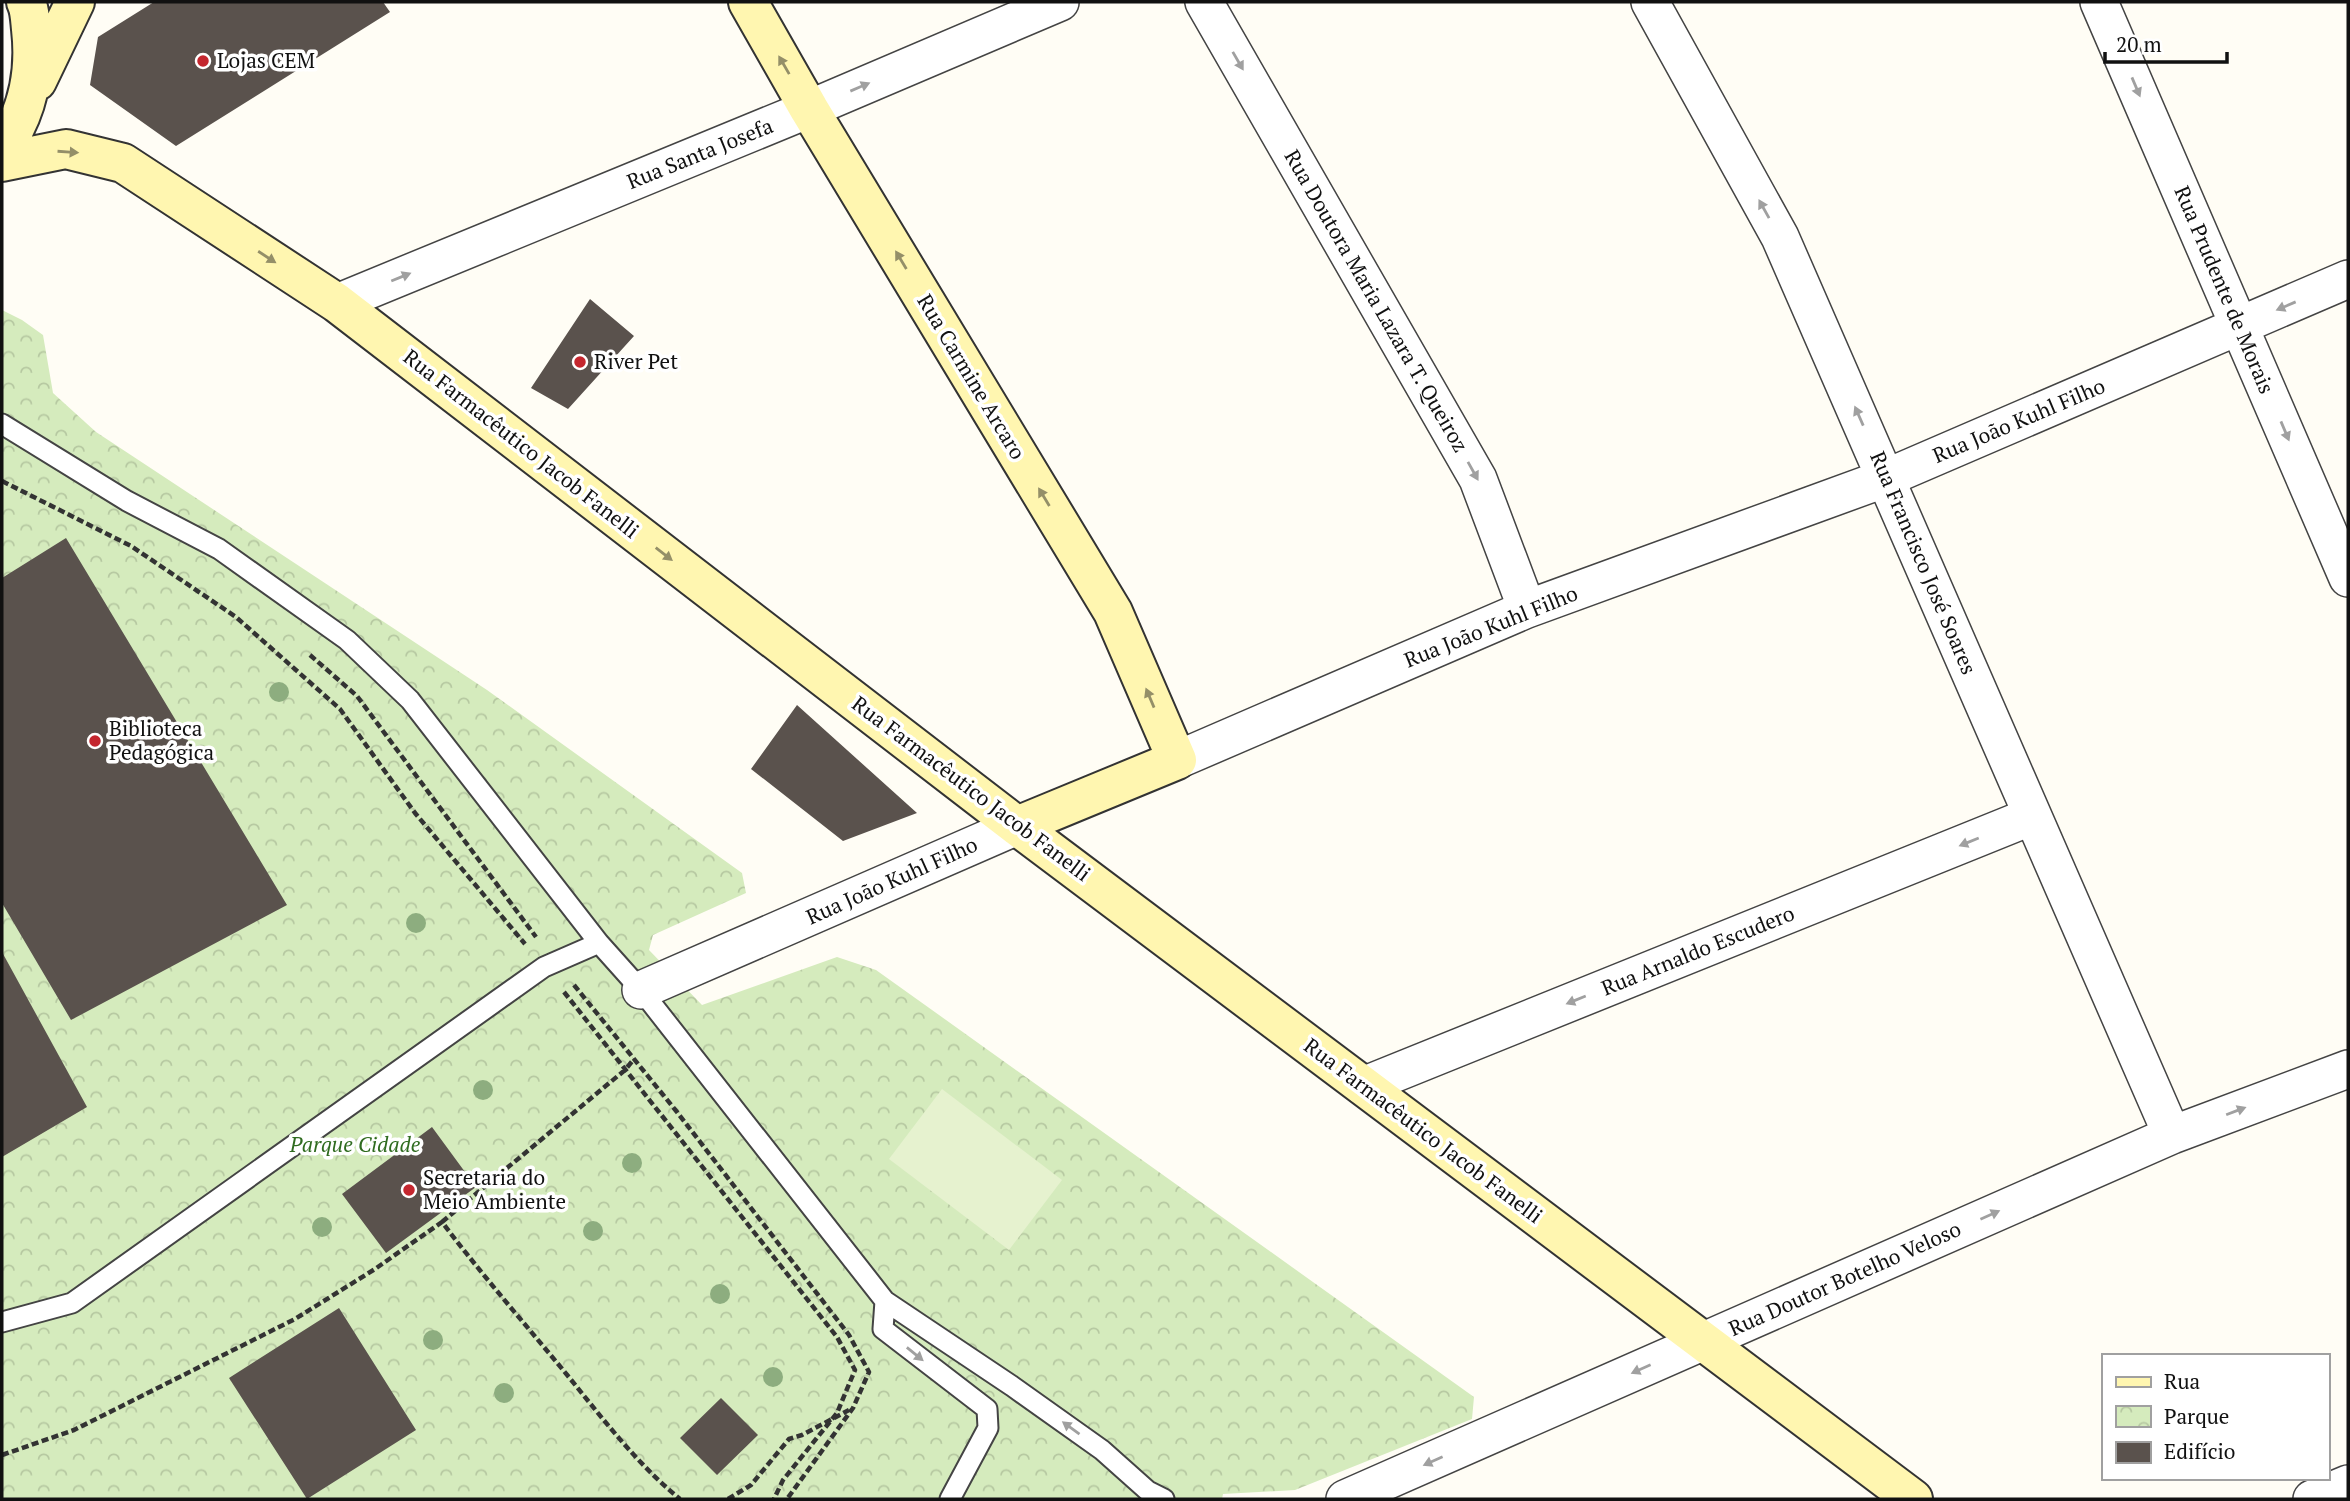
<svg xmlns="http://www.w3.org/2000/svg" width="2350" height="1501" font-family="'PT Serif',serif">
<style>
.park{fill:url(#park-crowns)}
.pitch{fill:#e6f2cf}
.building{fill:#5a524d}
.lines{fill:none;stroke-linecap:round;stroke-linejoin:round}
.service-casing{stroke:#444;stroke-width:23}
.minor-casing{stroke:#444;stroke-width:40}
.secondary-casing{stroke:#333;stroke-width:42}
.path{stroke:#333;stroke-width:4.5;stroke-dasharray:7 3.5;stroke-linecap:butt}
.service{stroke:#fff;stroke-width:19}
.minor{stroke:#fff;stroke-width:37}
.secondary{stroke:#fff6b0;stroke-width:38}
.tree{fill:#8dad7f}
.oneway{fill:#a0a0a0}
.oneway2{fill:#948f68}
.poi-dot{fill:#c4262e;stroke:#fff;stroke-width:2.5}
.labels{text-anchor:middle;stroke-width:7;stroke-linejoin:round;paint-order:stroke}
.poi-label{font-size:21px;fill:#111;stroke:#fff;text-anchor:start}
.street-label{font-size:21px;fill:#111;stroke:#fff}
.park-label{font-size:21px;font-style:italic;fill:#2f6b1f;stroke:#fff}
</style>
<defs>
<pattern id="park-crowns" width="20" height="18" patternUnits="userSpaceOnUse" patternTransform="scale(1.75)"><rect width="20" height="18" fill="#d5ebbd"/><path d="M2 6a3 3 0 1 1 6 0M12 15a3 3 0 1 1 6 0" fill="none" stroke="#b6c8a1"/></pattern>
</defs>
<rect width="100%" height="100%" fill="#fffdf5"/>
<path class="park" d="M 2,310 L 22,320 L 43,335 L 53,393 L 96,432 L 487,690 L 742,873 L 746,893 L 653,935 L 649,950 L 702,1005 L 837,957 L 876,970 L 1474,1397 L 1472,1419 L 1295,1490 L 1223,1494 L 1222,1499 L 2,1499 Z"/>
<path class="pitch" d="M 942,1089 L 1062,1180 L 1009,1250 L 889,1159 Z"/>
<path class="building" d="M 154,2 L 383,2 L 390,12 L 176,146 L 90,85 L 98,37 Z
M 590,299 L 634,336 L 568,409 L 531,388 Z
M 66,538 L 287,905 L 71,1020 L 2,903 L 2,578 Z
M 797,705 L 917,813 L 843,841 L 751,769 Z
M 2,952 L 87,1107 L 2,1157 Z
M 432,1127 L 476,1187 L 386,1253 L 342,1194 Z
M 339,1308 L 416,1430 L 307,1499 L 229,1378 Z
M 721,1398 L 758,1435 L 717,1475 L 680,1438 Z"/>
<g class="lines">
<g class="service-casing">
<path id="service" d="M 2,424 L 127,501 L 219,549 L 347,640 L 410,700 L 599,943 L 641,990 L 885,1301 L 1012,1386 L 1102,1450 L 1148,1491 L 1164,1499
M 885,1301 L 883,1329 L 987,1409 L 988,1428 L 950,1499
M 2,1322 L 72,1303 L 544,967 L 599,943"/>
</g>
<g class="minor-casing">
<path id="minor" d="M 1204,2 L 1478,479 L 1527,609
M 1650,2 L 1780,237 L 2172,1135
M 2099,2 L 2348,578
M 337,303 L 809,109 L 1060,2
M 1177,760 L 1527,609 L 1886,478 L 2348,279
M 641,990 L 1017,826
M 1363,1086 L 2032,816
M 1345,1499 L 2172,1135 L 2348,1069
M 2312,1499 L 2348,1484"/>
</g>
<g class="secondary-casing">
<path id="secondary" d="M 748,2 L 809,109 L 1113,612 L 1177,760 L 1017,826
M 37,81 L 75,2
M 2,149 C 28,113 36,73 31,29 C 30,20 30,10 26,2
M 2,162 L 66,149 L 123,163 L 337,303 L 1017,826 L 1913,1499"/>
</g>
<path class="path" d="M 2,481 L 131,546 L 236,617 L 340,709 L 415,813 L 525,944
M 310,655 L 357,696 L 536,937
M 574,985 L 677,1112 L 849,1335 L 869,1372 L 853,1408 L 787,1499
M 564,992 L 837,1337 L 855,1370 L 837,1413 L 783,1480 L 774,1499
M 442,1222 L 625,1070 L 634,1059
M 2,1455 L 74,1430 L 295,1319 L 375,1269 L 442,1222 C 482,1275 526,1325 568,1376 C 603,1419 637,1464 680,1499
M 728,1499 L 751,1485 L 789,1439 L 802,1435 L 849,1410"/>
<use href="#service" class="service"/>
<use href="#minor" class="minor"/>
<use href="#secondary" class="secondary"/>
</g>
<g class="tree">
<circle cx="279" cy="692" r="10"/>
<circle cx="416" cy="923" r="10"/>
<circle cx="483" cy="1090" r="10"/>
<circle cx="632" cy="1163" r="10"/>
<circle cx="322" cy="1227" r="10"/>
<circle cx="593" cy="1231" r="10"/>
<circle cx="720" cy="1294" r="10"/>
<circle cx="433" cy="1340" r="10"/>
<circle cx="773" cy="1377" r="10"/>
<circle cx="504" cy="1393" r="10"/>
</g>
<defs><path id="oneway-solid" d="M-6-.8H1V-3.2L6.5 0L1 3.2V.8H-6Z" transform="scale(1.75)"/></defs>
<g class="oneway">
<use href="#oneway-solid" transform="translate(1238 61) rotate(60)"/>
<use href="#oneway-solid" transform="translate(860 87) rotate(-23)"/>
<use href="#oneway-solid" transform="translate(2136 87) rotate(67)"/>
<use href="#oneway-solid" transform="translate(1764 209) rotate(-119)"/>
<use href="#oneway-solid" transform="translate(401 277) rotate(-22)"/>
<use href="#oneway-solid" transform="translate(2286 306) rotate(157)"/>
<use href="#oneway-solid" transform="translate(1859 416) rotate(-114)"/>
<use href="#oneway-solid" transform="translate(2285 431) rotate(67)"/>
<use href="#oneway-solid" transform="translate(1473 471) rotate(61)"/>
<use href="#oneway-solid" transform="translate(1969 842) rotate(158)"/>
<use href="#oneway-solid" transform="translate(1576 1000) rotate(158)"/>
<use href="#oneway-solid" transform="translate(2236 1111) rotate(-21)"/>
<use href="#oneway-solid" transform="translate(1990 1215) rotate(-24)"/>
<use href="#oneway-solid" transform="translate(915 1354) rotate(39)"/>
<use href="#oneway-solid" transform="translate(1641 1369) rotate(156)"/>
<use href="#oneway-solid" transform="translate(1071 1428) rotate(-144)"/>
<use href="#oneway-solid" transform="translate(1433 1461) rotate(156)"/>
</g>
<g class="oneway2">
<use href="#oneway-solid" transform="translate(784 65) rotate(-120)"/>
<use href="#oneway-solid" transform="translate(68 152) rotate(4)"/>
<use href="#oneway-solid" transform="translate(267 257) rotate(33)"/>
<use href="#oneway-solid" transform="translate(901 260) rotate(-121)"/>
<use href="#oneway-solid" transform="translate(1044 497) rotate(-121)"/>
<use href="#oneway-solid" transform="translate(664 554) rotate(38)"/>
<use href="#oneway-solid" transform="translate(1150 698) rotate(-113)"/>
</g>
<g class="poi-dot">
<circle cx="203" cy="61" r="7"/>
<circle cx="580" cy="362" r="7"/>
<circle cx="95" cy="741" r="7"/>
<circle cx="409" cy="1190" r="7"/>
</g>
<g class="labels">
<g class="poi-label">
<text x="217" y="68">Lojas CEM</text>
<text x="594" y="369">River Pet</text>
<text x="109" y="736">Biblioteca<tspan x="109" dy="24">Pedagógica</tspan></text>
<text x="423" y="1185">Secretaria do<tspan x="423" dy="24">Meio Ambiente</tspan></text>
</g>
<g class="street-label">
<text transform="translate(700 154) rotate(-22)" y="7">Rua Santa Josefa</text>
<text transform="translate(2224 290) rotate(67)" y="7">Rua Prudente de Morais</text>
<text transform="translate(1376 301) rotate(60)" y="7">Rua Doutora Maria Lazara T. Queiroz</text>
<text transform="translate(971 377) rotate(59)" y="7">Rua Carmine Arcaro</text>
<text transform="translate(2019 421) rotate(-23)" y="7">Rua João Kuhl Filho</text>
<text transform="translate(521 444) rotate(38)" y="7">Rua Farmacêutico Jacob Fanelli</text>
<text transform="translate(1923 563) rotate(67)" y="7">Rua Francisco José Soares</text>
<text transform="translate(1491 627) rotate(-22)" y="7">Rua João Kuhl Filho</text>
<text transform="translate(971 789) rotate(37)" y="7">Rua Farmacêutico Jacob Fanelli</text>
<text transform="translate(892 881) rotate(-24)" y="7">Rua João Kuhl Filho</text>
<text transform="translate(1698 951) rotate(-22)" y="7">Rua Arnaldo Escudero</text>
<text transform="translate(1423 1131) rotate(37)" y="7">Rua Farmacêutico Jacob Fanelli</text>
<text transform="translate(1845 1279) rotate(-24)" y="7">Rua Doutor Botelho Veloso</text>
</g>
<g class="park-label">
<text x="355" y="1152">Parque Cidade</text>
</g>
</g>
<rect width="2350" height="1501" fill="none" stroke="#111111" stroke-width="7"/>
<rect x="2102" y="1354" width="228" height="126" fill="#ffffff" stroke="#a0a0a0" stroke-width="2"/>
<rect x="2116" y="1377" width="35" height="10" fill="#fff6b0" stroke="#a0a0a0" stroke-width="2"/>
<text x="2164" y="1389" font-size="21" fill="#111111">Rua</text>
<rect x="2116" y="1406" width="35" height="21" fill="url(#park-crowns)" stroke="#a0a0a0" stroke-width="2"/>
<text x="2164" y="1424" font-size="21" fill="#111111">Parque</text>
<rect x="2116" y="1442" width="35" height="21" fill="#5a524d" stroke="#a0a0a0" stroke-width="2"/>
<text x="2164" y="1459" font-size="21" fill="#111111">Edifício</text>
<path d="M2105 52v10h122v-10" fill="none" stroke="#111111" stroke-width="3.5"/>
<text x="2116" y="52" font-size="21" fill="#111111" stroke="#ffffff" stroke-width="5" paint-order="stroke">20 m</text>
</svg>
